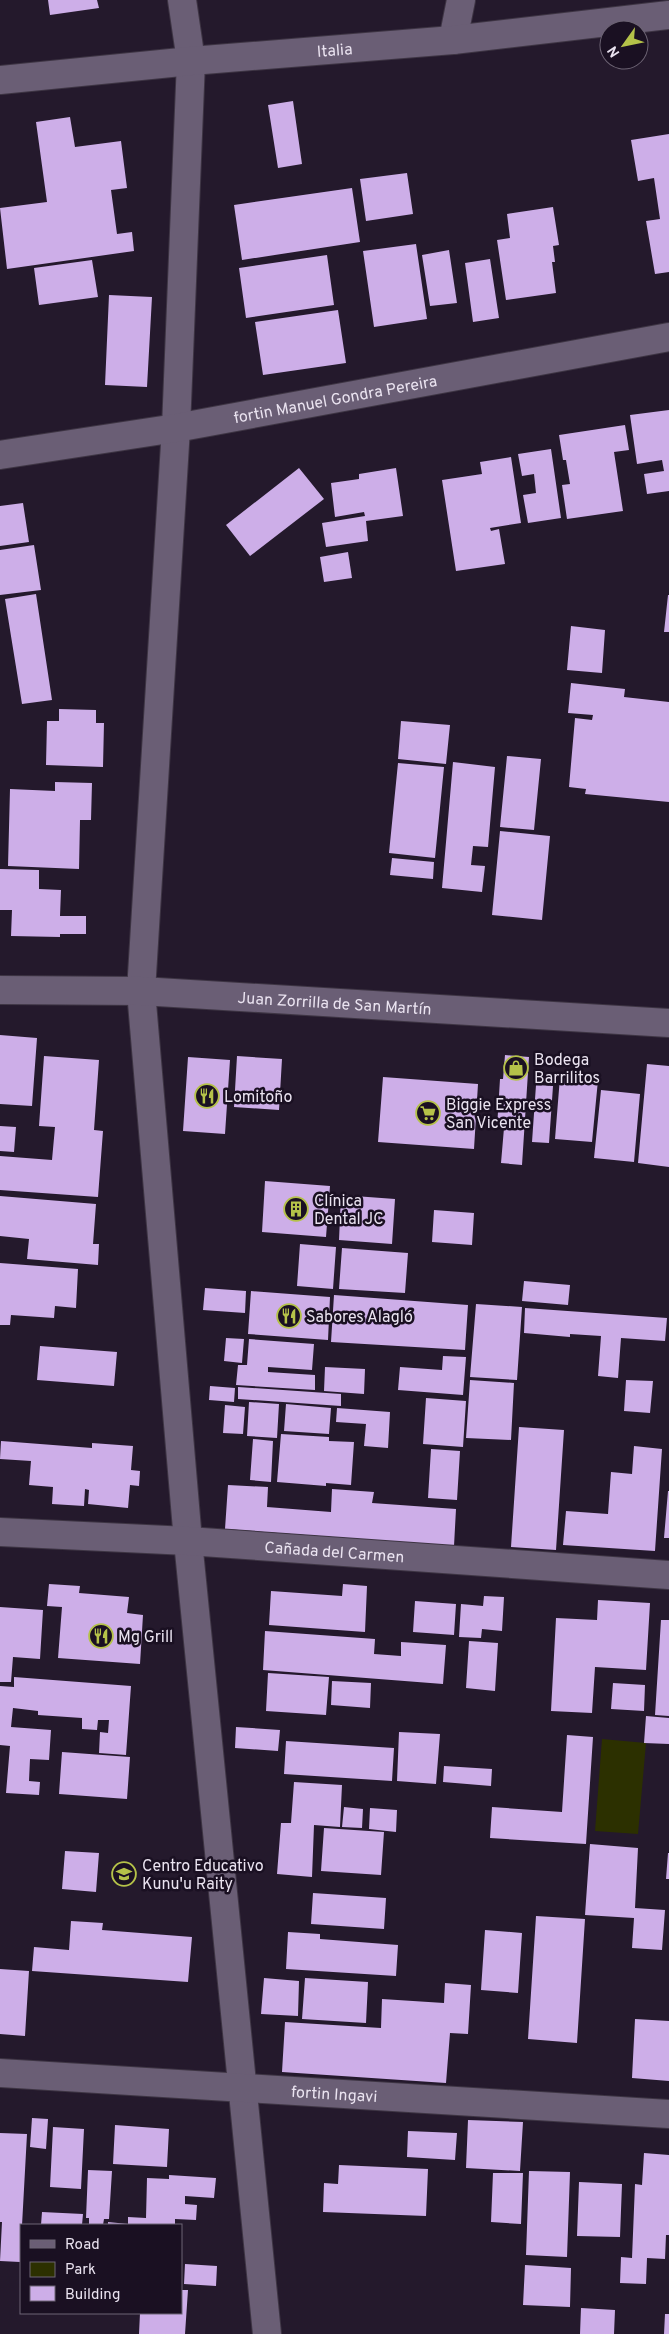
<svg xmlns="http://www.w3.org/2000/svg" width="669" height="2334" font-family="Overpass,sans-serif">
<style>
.green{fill:#2c3000}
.building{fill:#cdaee8}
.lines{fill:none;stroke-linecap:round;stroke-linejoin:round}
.minor-casing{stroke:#3e3544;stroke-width:30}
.minor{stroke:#6a5e75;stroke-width:28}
.labels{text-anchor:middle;stroke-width:5;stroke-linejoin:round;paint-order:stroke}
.street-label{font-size:16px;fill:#eae3f0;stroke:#1a1022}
.poi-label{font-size:16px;fill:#eae3f0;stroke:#1a1022;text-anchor:start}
</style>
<rect width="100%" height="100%" fill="#24192c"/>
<path class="green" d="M 602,1739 L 646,1743 L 638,1834 L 595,1831 Z"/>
<path class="building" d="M 48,0 L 97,0 L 99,8 L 50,15 Z
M 293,101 L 302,164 L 278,168 L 268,105 Z
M 70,117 L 75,147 L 121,141 L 127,188 L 111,190 L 117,234 L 132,232 L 134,251 L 7,269 L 0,208 L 47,202 L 36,122 Z
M 669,134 L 669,272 L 655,274 L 646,221 L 660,219 L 654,178 L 638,181 L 631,140 Z
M 407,173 L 413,214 L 366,221 L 360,179 Z
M 352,188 L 360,242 L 242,260 L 234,205 Z
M 553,207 L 559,245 L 553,246 L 555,262 L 552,262 L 556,293 L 506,300 L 497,240 L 510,238 L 507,214 Z
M 416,244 L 427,319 L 374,327 L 363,251 Z
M 449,250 L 457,303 L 430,306 L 422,255 Z
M 327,255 L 334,305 L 246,318 L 239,268 Z
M 490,259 L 499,318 L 473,322 L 465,263 Z
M 92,260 L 98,297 L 39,305 L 34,268 Z
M 109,295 L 152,297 L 147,387 L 105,385 Z
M 338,310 L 346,363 L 263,375 L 255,322 Z
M 669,410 L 669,491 L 647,494 L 644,474 L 664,471 L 662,460 L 637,464 L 630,415 Z
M 625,425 L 629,450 L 614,452 L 623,511 L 567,519 L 562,485 L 570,484 L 566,460 L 563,460 L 559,435 Z
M 551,449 L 561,518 L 528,523 L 523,495 L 536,493 L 534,474 L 522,476 L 518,454 Z
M 511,457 L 521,523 L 490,528 L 491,531 L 499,529 L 505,564 L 456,571 L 442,480 L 482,474 L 480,462 Z
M 299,468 L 324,499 L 250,556 L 226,525 Z
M 396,468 L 403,516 L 366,521 L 368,541 L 326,547 L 322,523 L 365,516 L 364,512 L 335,517 L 331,483 L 359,479 L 359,474 Z
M 23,503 L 29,542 L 0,546 L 0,506 Z
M 34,545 L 41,590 L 0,595 L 0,550 Z
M 348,552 L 352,578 L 324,582 L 320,557 Z
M 36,594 L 52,700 L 22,704 L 5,599 Z
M 668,595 L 669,595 L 669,632 L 664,632 Z
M 571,626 L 605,630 L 602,673 L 567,670 Z
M 571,683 L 625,689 L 624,697 L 669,702 L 669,802 L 585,794 L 586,789 L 569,787 L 575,718 L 592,720 L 593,715 L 568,713 Z
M 59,709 L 96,710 L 96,723 L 104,723 L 103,767 L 46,765 L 47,721 L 59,721 Z
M 401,721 L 450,725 L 446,764 L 398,759 Z
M 507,756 L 541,759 L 534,830 L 500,827 Z
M 453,762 L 495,767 L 488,847 L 473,846 L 471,865 L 485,866 L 482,892 L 442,888 Z
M 398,763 L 444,767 L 435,858 L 389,853 Z
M 55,782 L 92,783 L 91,820 L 80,820 L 79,869 L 8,866 L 10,789 L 55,791 Z
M 500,831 L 550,836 L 542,920 L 492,915 Z
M 392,858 L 434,862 L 433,879 L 390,875 Z
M 0,869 L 39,870 L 39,889 L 61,890 L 60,916 L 86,916 L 86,934 L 60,934 L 60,937 L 11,936 L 12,910 L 0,910 Z
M 0,1035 L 37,1038 L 32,1106 L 0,1104 Z
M 505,1055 L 529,1057 L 522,1165 L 501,1163 L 504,1128 L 497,1128 L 500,1079 L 503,1079 Z
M 44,1056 L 99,1060 L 94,1130 L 103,1131 L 98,1197 L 0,1190 L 0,1156 L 52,1160 L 55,1127 L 39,1126 Z
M 237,1056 L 282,1059 L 279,1110 L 234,1107 Z
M 188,1057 L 230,1060 L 225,1134 L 183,1131 Z
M 647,1064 L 669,1066 L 669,1167 L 638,1163 Z
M 383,1077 L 478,1084 L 474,1149 L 378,1142 Z
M 560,1077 L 598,1080 L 592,1142 L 555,1139 Z
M 536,1085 L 553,1086 L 549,1143 L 532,1142 Z
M 601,1090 L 640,1094 L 634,1162 L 594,1158 Z
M 0,1126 L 16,1127 L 14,1152 L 0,1151 Z
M 265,1181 L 330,1186 L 326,1237 L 262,1232 Z
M 341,1195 L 395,1199 L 392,1244 L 339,1240 Z
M 0,1196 L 96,1204 L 93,1244 L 99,1244 L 98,1265 L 27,1259 L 29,1239 L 0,1236 Z
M 434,1210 L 474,1213 L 472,1245 L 432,1242 Z
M 300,1244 L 336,1247 L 333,1289 L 297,1286 Z
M 342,1248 L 408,1253 L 405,1293 L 339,1289 Z
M 0,1263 L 78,1269 L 76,1308 L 55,1306 L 54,1318 L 11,1315 L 10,1325 L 0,1325 Z
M 524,1281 L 570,1285 L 568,1305 L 522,1301 Z
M 205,1288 L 246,1291 L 245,1313 L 203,1310 Z
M 251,1291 L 330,1297 L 328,1340 L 248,1334 Z
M 334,1295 L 468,1305 L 465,1350 L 331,1342 Z
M 476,1304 L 522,1307 L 517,1380 L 470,1377 Z
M 525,1308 L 667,1318 L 665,1341 L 621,1338 L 618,1378 L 598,1376 L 601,1336 L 570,1334 L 570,1337 L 524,1333 Z
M 226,1338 L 244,1339 L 242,1363 L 224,1361 Z
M 249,1339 L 314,1344 L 312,1370 L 268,1367 L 268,1372 L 315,1375 L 315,1390 L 236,1385 L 238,1365 L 247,1365 Z
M 40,1346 L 117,1352 L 114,1386 L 37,1380 Z
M 443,1356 L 466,1357 L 463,1395 L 398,1390 L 400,1367 L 442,1370 Z
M 325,1367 L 365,1369 L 364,1394 L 324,1391 Z
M 470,1380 L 514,1383 L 511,1440 L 466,1438 Z
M 626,1380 L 653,1381 L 650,1413 L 624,1411 Z
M 210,1386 L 235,1388 L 234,1402 L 209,1400 Z
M 238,1387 L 341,1394 L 341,1406 L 238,1399 Z
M 426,1398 L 466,1401 L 463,1447 L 423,1444 Z
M 249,1402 L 279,1404 L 277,1438 L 247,1436 Z
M 286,1404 L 331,1408 L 329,1434 L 284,1431 Z
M 225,1405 L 245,1407 L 243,1434 L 223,1433 Z
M 337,1408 L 390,1412 L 388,1448 L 364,1446 L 366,1424 L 336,1422 Z
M 519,1427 L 564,1430 L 556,1550 L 511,1547 Z
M 281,1434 L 329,1437 L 329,1441 L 354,1442 L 351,1485 L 326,1483 L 326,1486 L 277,1482 Z
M 253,1439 L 273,1441 L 271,1482 L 250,1480 Z
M 1,1441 L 92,1448 L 92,1443 L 133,1446 L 131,1470 L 140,1471 L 139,1486 L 130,1485 L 128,1508 L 88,1504 L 89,1490 L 85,1489 L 84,1506 L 52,1504 L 53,1487 L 29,1485 L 31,1461 L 0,1459 Z
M 634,1446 L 662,1449 L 655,1551 L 563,1545 L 566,1511 L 608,1514 L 611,1472 L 632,1474 Z
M 431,1449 L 460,1451 L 457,1500 L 428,1498 Z
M 228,1485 L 268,1487 L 267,1507 L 331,1512 L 332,1489 L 374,1492 L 372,1503 L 456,1509 L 454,1546 L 225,1529 Z
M 668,1491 L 669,1491 L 669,1538 L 664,1538 Z
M 49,1584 L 80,1586 L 79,1593 L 129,1597 L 127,1613 L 143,1615 L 140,1664 L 58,1658 L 62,1607 L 47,1606 Z
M 343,1584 L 367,1586 L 365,1632 L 269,1625 L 271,1591 L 342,1596 Z
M 484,1596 L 504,1597 L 502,1631 L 482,1629 L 481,1638 L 459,1637 L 461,1604 L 483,1606 Z
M 598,1600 L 650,1603 L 646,1670 L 595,1667 L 592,1713 L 551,1711 L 556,1618 L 597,1620 Z
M 415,1601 L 456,1604 L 454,1635 L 413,1632 Z
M 0,1607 L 43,1610 L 40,1659 L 13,1657 L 11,1682 L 0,1682 Z
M 661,1620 L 669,1620 L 669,1716 L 655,1715 Z
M 265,1631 L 375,1639 L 374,1654 L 401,1656 L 401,1642 L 446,1645 L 443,1684 L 263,1670 Z
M 469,1641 L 498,1643 L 495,1691 L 466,1688 Z
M 268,1673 L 329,1677 L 326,1715 L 266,1711 Z
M 14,1677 L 131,1686 L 126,1755 L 99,1753 L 100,1732 L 108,1733 L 109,1720 L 98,1720 L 97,1730 L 82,1729 L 82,1718 L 38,1715 L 38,1711 L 13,1708 L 11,1727 L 51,1730 L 49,1760 L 30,1759 L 29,1781 L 40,1782 L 39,1795 L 6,1793 L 10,1746 L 0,1745 L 0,1686 L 14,1687 Z
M 332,1681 L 371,1683 L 370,1708 L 331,1705 Z
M 613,1683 L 645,1685 L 644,1711 L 611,1709 Z
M 646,1716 L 669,1718 L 669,1744 L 644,1743 Z
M 236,1727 L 280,1730 L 278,1751 L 235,1748 Z
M 399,1732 L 440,1734 L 436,1784 L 397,1781 Z
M 567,1735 L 593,1737 L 586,1844 L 490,1838 L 492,1807 L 562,1812 Z
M 286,1741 L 394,1748 L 392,1781 L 284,1774 Z
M 62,1752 L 130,1757 L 127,1799 L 59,1794 Z
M 444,1766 L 492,1769 L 491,1786 L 443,1782 Z
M 294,1782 L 342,1785 L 340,1827 L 314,1825 L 312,1877 L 277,1874 L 281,1823 L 291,1823 Z
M 344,1807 L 363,1809 L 362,1828 L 342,1827 Z
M 370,1808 L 397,1810 L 396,1832 L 369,1829 Z
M 324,1828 L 384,1832 L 381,1875 L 321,1871 Z
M 590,1844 L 638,1848 L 635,1908 L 665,1910 L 662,1950 L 632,1948 L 634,1918 L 585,1915 Z
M 65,1851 L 99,1853 L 96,1892 L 62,1889 Z
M 668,1853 L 669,1853 L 669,1879 L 666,1879 Z
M 313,1893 L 386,1898 L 384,1929 L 311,1924 Z
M 536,1916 L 585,1919 L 577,2043 L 528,2039 Z
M 71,1921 L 103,1923 L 102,1930 L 192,1937 L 188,1982 L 32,1971 L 34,1947 L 69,1950 Z
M 485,1930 L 522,1933 L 518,1993 L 481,1990 Z
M 288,1932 L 320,1934 L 320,1939 L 398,1945 L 396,1976 L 286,1969 Z
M 0,1969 L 29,1971 L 25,2036 L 0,2034 Z
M 264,1978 L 299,1981 L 298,2016 L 261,2014 Z
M 305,1978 L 368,1982 L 366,2023 L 302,2019 Z
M 445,1983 L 471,1985 L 468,2034 L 450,2033 L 446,2083 L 282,2072 L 285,2022 L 381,2028 L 382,1999 L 444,2003 Z
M 635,2019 L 669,2021 L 669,2081 L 632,2078 Z
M 32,2118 L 48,2119 L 46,2149 L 30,2147 Z
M 468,2120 L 523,2122 L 520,2171 L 466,2168 Z
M 115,2125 L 169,2129 L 167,2167 L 113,2164 Z
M 53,2127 L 84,2129 L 81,2189 L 50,2187 Z
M 408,2131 L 457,2133 L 455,2160 L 407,2157 Z
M 0,2133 L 27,2134 L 20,2262 L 0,2261 L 2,2222 L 0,2222 Z
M 644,2153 L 669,2155 L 669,2235 L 666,2235 L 665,2259 L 647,2258 L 646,2284 L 620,2283 L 621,2257 L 632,2258 L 635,2184 L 642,2185 Z
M 339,2165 L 428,2169 L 426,2216 L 323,2212 L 324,2183 L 338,2184 Z
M 88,2170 L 112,2171 L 109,2219 L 104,2219 L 103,2225 L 89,2225 L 89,2218 L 86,2218 Z
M 529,2171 L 570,2172 L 567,2257 L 526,2255 Z
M 493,2173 L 523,2173 L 521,2224 L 491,2222 Z
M 169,2175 L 216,2178 L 214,2198 L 185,2196 L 185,2204 L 197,2205 L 196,2220 L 175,2219 L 175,2225 L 108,2225 L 108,2222 L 128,2224 L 128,2217 L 146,2218 L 147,2178 L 169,2179 Z
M 579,2182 L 622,2184 L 620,2237 L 577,2236 Z
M 42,2212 L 83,2214 L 82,2225 L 41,2225 Z
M 185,2264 L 217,2266 L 216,2286 L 184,2284 Z
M 525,2265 L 571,2268 L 570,2307 L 523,2305 Z
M 181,2290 L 188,2290 L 185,2334 L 139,2334 L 140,2313 L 181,2313 Z
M 581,2308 L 615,2310 L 614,2334 L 580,2334 Z
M 665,2314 L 669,2314 L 669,2334 L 664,2334 Z"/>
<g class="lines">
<g class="minor-casing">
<g id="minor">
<path d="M 182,0 L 191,61 L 176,428 L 141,991 L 188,1541 L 267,2334"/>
<path d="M 453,40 L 461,0"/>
<path id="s1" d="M 0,80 L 191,61 L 453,40 L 669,15"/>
<path id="s2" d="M 0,455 L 176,428 L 669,337"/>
<path id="s3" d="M 0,990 L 141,991 L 669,1023"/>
<path id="s4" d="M 0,1532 L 188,1541 L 669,1575"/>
<path id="s5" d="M 0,2073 L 669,2114"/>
</g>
</g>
<use href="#minor" class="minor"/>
</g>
<defs>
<g id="shop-ring" transform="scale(1.25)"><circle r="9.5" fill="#1a1022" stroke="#b5c249" stroke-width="1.5"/><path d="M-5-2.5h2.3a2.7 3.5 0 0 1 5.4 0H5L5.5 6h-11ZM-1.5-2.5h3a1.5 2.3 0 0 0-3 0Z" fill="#b5c249"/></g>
<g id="restaurant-ring" transform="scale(1.25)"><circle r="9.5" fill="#1a1022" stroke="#b5c249" stroke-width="1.5"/><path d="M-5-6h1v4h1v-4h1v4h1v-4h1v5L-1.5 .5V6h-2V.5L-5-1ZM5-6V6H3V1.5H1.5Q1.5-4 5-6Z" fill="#b5c249"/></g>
<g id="supermarket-ring" transform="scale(1.25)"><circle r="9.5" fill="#1a1022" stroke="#b5c249" stroke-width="1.5"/><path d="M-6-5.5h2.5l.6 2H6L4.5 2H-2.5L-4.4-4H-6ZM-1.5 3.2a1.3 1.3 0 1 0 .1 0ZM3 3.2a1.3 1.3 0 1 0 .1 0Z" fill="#b5c249"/></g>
<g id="building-ring" transform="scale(1.25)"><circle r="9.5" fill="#1a1022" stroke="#b5c249" stroke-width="1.5"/><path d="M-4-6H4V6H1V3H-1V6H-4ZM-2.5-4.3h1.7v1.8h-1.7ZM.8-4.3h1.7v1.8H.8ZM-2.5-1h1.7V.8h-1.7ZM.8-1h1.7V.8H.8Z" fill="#b5c249"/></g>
<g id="school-ring" transform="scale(1.25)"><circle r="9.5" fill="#1a1022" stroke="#b5c249" stroke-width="1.5"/><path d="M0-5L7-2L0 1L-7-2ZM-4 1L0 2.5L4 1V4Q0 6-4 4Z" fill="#b5c249"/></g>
</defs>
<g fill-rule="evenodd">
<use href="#shop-ring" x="516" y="1068"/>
<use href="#restaurant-ring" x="207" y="1096"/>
<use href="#supermarket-ring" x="428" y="1113"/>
<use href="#building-ring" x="296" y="1209"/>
<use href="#restaurant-ring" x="289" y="1316"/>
<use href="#restaurant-ring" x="101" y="1636"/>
<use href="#school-ring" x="124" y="1874"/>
</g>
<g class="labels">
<g class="street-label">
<text dy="6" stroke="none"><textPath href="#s1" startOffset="336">Italia</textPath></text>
<text dy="6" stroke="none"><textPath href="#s2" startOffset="340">fortin Manuel Gondra Pereira</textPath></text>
<text dy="6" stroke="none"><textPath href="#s3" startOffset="335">Juan Zorrilla de San Martín</textPath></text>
<text dy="6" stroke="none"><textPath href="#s4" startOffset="335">Cañada del Carmen</textPath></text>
<text dy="6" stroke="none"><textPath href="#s5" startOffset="335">fortin Ingavi</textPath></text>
</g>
<g class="poi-label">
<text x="534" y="1065">Bodega<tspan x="534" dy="18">Barrilitos</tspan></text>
<text x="224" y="1102">Lomitoño</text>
<text x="446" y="1110">Biggie Express<tspan x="446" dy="18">San Vicente</tspan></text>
<text x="314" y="1206">Clínica<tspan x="314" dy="18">Dental JC</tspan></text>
<text x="306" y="1322">Sabores Alagló</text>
<text x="118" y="1642">Mg Grill</text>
<text x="142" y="1871">Centro Educativo<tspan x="142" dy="18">Kunu'u Raity</tspan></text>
</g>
</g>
<rect x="20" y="2224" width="162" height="90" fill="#1a1022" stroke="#6d6474"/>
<rect x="30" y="2240" width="25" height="8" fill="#6a5e75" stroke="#6d6474"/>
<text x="65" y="2249" font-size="15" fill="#eae3f0">Road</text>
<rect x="30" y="2262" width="25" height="15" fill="#2c3000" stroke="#6d6474"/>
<text x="65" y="2274" font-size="15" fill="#eae3f0">Park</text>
<rect x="30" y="2286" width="25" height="15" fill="#cdaee8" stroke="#6d6474"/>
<text x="65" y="2299" font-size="15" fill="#eae3f0">Building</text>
<g transform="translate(624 45) rotate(237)"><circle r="24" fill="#1a1022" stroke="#6d6474"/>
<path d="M0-4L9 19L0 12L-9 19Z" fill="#b5c249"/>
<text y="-8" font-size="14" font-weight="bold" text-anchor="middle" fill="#eae3f0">N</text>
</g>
</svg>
